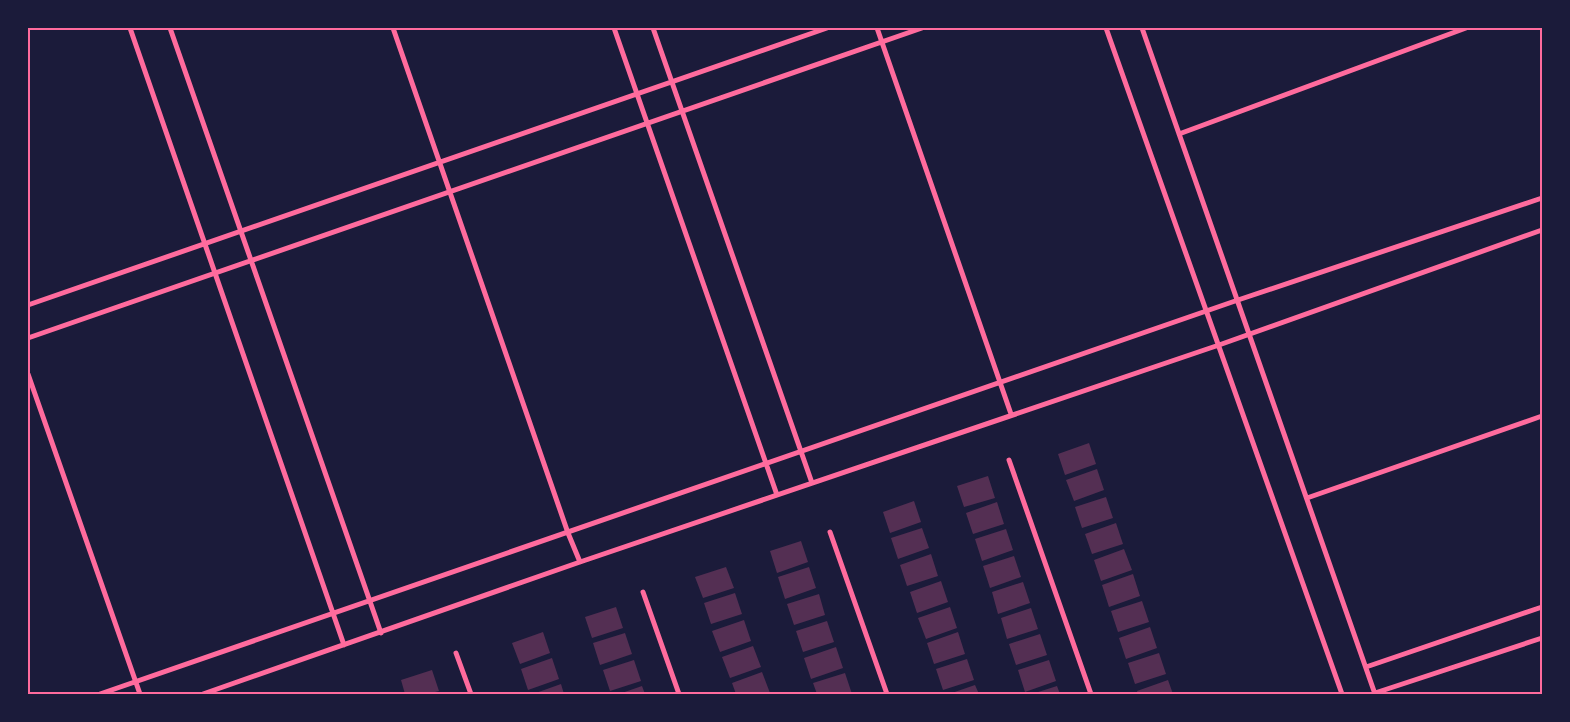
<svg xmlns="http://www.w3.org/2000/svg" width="1570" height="722" font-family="'PT Sans',sans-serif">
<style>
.building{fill:#542f53}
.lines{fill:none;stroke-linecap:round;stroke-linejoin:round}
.minor{stroke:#ff6b9d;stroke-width:5}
.neatline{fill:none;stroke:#ff6b9d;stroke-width:2}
</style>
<rect width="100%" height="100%" fill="#1b1b3a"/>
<path class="building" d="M 1089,443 L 1096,464 L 1065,475 L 1058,454 Z
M 1097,469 L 1104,490 L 1074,501 L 1066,480 Z
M 988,476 L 995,498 L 964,507 L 957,486 Z
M 1106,497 L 1113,518 L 1082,528 L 1075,507 Z
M 914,501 L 921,522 L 890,533 L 883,512 Z
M 997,502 L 1004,524 L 973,534 L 966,513 Z
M 1116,523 L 1123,544 L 1092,554 L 1085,534 Z
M 922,528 L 929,548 L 898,559 L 891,538 Z
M 1006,529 L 1013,550 L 982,561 L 975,539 Z
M 801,541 L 808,562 L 777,573 L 770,551 Z
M 1124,549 L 1132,570 L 1101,581 L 1094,560 Z
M 931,554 L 938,576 L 907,586 L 900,565 Z
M 1014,556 L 1021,577 L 990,588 L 983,566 Z
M 726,567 L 734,588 L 703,598 L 695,577 Z
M 809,567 L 816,588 L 785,599 L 778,577 Z
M 1133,574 L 1140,596 L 1109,607 L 1102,585 Z
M 941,581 L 948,602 L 917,613 L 910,592 Z
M 1023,582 L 1030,603 L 998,614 L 992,592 Z
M 735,593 L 742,614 L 711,624 L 704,603 Z
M 819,594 L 825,615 L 794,625 L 787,604 Z
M 1142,601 L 1149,622 L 1118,632 L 1111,611 Z
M 616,607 L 623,628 L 592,638 L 585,617 Z
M 950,607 L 957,628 L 926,639 L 918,618 Z
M 1031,608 L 1038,629 L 1007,639 L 1001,618 Z
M 744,620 L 751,641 L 720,652 L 712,631 Z
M 827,621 L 834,642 L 803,652 L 796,631 Z
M 1150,627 L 1157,648 L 1126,659 L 1119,638 Z
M 543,632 L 550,653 L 520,664 L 512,643 Z
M 958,632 L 965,654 L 934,664 L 927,643 Z
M 625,633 L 632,654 L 600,665 L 593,643 Z
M 1040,634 L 1047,655 L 1016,665 L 1009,644 Z
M 753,646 L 761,667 L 730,678 L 722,657 Z
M 836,647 L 843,668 L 811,679 L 804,658 Z
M 1159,653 L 1166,674 L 1135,684 L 1128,663 Z
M 552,658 L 559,679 L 528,690 L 521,669 Z
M 967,659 L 974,680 L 943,690 L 936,669 Z
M 634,660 L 641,681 L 610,691 L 603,670 Z
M 1049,660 L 1056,681 L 1025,692 L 1018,670 Z
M 432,670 L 439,691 L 427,694 L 405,694 L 401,680 Z
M 762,672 L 770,693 L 736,694 L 732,683 Z
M 845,673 L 852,694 L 817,694 L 813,683 Z
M 1168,680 L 1173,694 L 1138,694 L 1137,691 Z
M 561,684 L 564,694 L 533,694 Z
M 975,685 L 979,694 L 949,694 Z
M 642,686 L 645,694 L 619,694 Z
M 1057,686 L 1060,694 L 1032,694 Z"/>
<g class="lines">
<path class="minor" d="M 130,28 L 344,645
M 170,28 L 381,633
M 393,28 L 568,533 L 580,562
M 614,28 L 777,495
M 653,28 L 812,483
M 877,28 L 1011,414
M 1106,28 L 1342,694
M 1142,28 L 1375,694
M 1179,134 L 1466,28
M 28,305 L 827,28
M 28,338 L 922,28
M 28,374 L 140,694
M 1009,460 L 1091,694
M 1307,498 L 1542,416
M 830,532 L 887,694
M 643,592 L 679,694
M 456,653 L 471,694
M 1366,667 L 1542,607
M 1375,693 L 1542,638
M 100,694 L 1238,300 L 1542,198
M 203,694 L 580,562 L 1219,345 L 1542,230"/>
</g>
<rect width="1570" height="722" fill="none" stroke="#1b1b3a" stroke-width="58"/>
<rect x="29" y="29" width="1512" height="664" class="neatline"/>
</svg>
